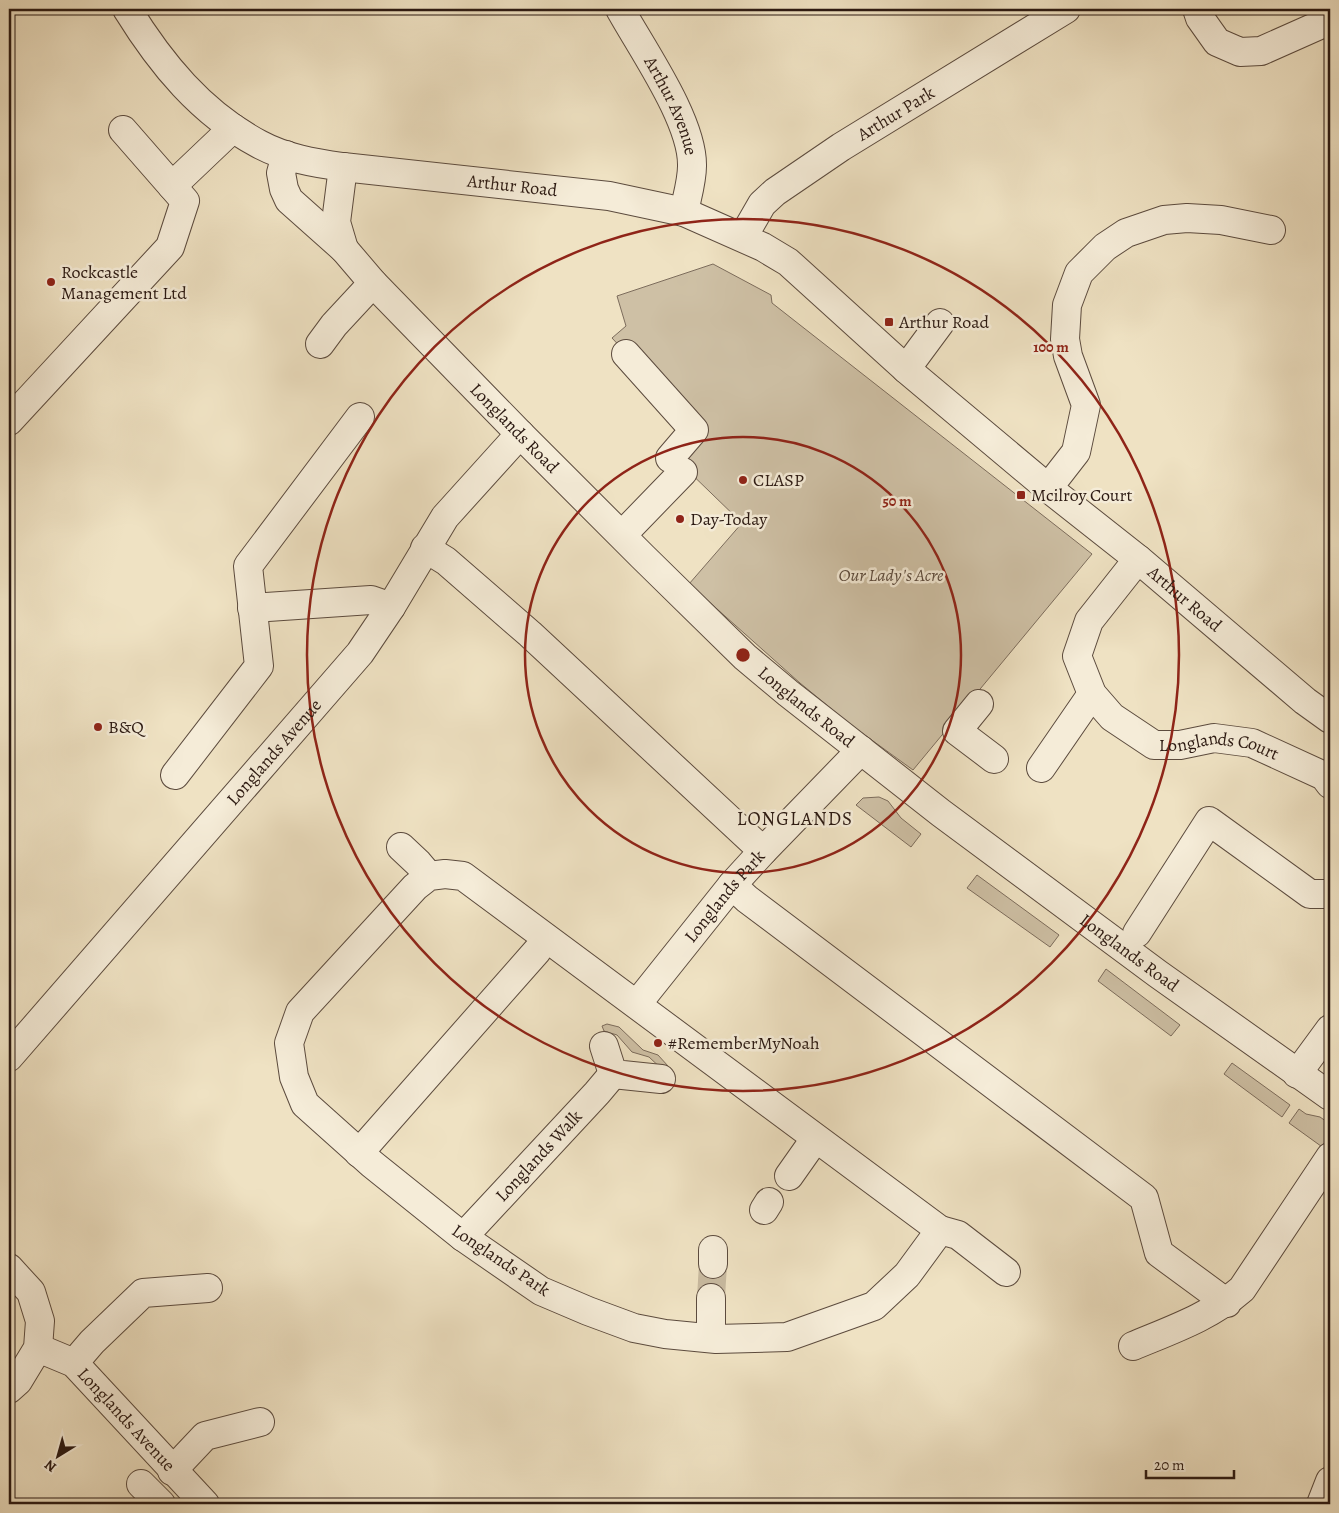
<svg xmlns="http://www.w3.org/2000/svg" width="1339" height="1513" font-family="Alegreya,serif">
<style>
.green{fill:#cec0a5;stroke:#7c6c5c}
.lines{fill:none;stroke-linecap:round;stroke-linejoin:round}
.minor-tunnel{stroke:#c8baa0;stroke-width:28;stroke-dasharray:28 14;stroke-linecap:butt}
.minor-casing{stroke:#5c4b3e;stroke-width:30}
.minor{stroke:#f5ecd8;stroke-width:28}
.ring{fill:none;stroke:#8f2418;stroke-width:2.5}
.poi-dot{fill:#8f2418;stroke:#f5ecd8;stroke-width:2}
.labels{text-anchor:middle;stroke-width:5;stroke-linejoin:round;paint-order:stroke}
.street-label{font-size:18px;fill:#2b1912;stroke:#f5ecd8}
.poi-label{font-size:18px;fill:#2b1912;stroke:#f5ecd8;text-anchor:start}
.park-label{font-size:18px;font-style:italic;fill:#5c4b3e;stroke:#f5ecd8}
.neighbourhood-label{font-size:19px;letter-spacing:1px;fill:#2b1912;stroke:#f5ecd8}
.centre{fill:#8f2418;stroke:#f5ecd8;stroke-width:2.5}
.ring-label{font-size:15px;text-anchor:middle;font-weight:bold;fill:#8f2418;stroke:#f5ecd8;stroke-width:5;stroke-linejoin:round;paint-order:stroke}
</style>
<rect width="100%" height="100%" fill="#efe2c3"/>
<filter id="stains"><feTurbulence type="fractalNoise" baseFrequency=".004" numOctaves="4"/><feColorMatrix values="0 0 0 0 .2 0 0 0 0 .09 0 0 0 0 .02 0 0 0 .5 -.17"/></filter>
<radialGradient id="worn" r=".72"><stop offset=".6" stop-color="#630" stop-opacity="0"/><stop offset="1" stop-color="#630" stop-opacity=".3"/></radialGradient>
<path class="green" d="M 713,264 L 771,295 L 772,303 L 1092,554 L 913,770 L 851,725 L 800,683 L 689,584 L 742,523 L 680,463 L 698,430 L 612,338 L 626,326 L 617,296 Z
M 879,797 L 888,801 L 901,818 L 921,834 L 911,847 L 856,805 L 863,798 Z
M 977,875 L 1059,935 L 1050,947 L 967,888 Z
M 1106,969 L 1180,1025 L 1171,1036 L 1098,981 Z
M 607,1024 L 619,1027 L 643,1050 L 658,1055 L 668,1066 L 664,1071 L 649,1057 L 632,1052 L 617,1035 L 604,1031 L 602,1026 Z
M 1232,1063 L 1290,1105 L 1282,1117 L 1224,1074 Z
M 1299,1109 L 1306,1114 L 1320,1117 L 1330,1124 L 1328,1141 L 1325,1149 L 1289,1123 Z"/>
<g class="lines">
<path class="minor-tunnel" d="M 711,1298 L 713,1264"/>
<g class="minor-casing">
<g id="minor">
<path id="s1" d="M 127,9 C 161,64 201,113 259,144 C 285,158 314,163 343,167 L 609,196 L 684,212 L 763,247 L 788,262 L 906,369 L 1048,488 L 1138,559 L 1305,701 L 1330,719"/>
<path id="s2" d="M 620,9 C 642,49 693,121 692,166 C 692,181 687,197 684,212"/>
<path d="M 1197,9 L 1200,18 L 1217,42 L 1240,52 L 1261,51 L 1324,23 L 1330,23"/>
<path id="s3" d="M 286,155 L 281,173 L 284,189 L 289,200 L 344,249 L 373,283 L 520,434 L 643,557 L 745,657 L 788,693 L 941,813 L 1158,974 L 1330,1096"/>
<path d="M 343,167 L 336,222 L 344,249"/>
<path d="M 172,186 L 233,128"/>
<path id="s4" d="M 743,237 L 762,204 L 775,192 L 841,147 L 1066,9"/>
<path d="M 320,344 L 334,325 L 373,283"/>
<path d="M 626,354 L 694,430 L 670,458"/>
<path d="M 906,369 L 940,323"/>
<path d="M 9,421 L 170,247 L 185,201 L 123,130"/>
<path d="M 1048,488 L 1076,452 L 1086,405 L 1068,356 L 1065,339 L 1067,305 L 1079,273 L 1105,247 L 1126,233 L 1164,220 L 1187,218 L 1221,220 L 1271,230"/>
<path d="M 622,535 L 683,472"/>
<path d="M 425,548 L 446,561 L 530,634 L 763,851"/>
<path id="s5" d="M 1138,559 L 1089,621 L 1077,656 L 1092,694 L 1112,717 L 1154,745 L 1180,745 L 1214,738 L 1252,743 L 1324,776 L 1330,784"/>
<path d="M 252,608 L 371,600 L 391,607"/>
<path d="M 979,704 L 957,731 L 994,759"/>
<path d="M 1041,768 L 1092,694"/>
<path d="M 175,775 L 259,666 L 248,566 L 360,417"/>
<path d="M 401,847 L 418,863 L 429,876"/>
<path d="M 445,874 L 463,876 L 940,1230 L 907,1275 L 874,1306 L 787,1337 L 716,1339 L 665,1334 L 634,1328 L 588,1311 L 541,1291 L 463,1237 L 372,1164 L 305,1104 L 294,1077 L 289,1043 L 300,1012 L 415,887 L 429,876 Z"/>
<path d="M 732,885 L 747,899 L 1144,1198 L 1159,1253 L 1227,1303"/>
<path d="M 1137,933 L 1209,821 L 1310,894 L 1330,894"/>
<path id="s6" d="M 637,1004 L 732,885 L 763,851 L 861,750"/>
<path d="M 604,1046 L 613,1074 L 661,1079"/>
<path id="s7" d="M 9,1057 L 360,653 L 391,607 L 445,517 L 520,434"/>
<path d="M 1297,1074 L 1330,1029"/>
<path d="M 359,1153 L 537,951"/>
<path d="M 789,1176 L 808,1149"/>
<path d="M 764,1210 L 769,1202"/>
<path d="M 940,1230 L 958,1235 L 1006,1272"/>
<path id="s8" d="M 463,1237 L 597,1093 L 613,1074"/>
<path d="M 713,1250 L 713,1264"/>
<path d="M 9,1268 L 31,1292 L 40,1321 L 38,1348 L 18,1381 L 9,1389"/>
<path d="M 711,1325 L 711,1298"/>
<path d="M 1133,1346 C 1171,1330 1210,1317 1242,1289 L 1330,1157"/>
<path id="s9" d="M 38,1348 L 74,1363 L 205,1504"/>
<path d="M 74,1363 L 92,1342 L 143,1293 L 208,1288"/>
<path d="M 172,1471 L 205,1436 L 260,1422"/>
<path d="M 141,1484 L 161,1504"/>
<path d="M 1321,1504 L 1330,1481"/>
</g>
</g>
<use href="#minor" class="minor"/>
</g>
<g class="ring">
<circle cx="743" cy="655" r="218"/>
<circle cx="743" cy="655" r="436"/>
</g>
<g class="poi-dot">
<circle cx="51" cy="282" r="5"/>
<rect x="884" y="317" width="10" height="10" rx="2.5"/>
<circle cx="743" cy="480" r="5"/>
<rect x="1016" y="490" width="10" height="10" rx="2.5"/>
<circle cx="680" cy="519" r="5"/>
<circle cx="98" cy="727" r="5"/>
<circle cx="658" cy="1043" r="5"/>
</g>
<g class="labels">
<g class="street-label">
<text dy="6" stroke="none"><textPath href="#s2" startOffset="110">Arthur Avenue</textPath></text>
<text dy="6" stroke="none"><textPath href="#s4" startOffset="200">Arthur Park</textPath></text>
<text dy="6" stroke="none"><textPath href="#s1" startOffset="449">Arthur Road</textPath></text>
<text dy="6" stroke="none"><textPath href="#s3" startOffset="368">Longlands Road</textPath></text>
<text dy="6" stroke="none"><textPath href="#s1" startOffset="1259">Arthur Road</textPath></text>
<text dy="6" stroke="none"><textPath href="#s3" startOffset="772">Longlands Road</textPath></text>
<text dy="6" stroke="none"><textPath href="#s5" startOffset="304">Longlands Court</textPath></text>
<text dy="6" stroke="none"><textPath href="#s7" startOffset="404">Longlands Avenue</textPath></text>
<text dy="6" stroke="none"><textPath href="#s6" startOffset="139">Longlands Park</textPath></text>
<text dy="6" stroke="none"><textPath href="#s3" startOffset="1178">Longlands Road</textPath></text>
<text dy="6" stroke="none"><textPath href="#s8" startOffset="111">Longlands Walk</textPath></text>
<text transform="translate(501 1260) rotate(34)" y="6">Longlands Park</text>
<text dy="6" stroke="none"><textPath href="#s9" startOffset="116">Longlands Avenue</textPath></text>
</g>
<g class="poi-label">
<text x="61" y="278">Rockcastle<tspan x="61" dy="21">Management Ltd</tspan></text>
<text x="899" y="328">Arthur Road</text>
<text x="753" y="486">CLASP</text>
<text x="1031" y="501">Mcilroy Court</text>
<text x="690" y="525">Day-Today</text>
<text x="108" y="733">B&amp;Q</text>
<text x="668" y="1049">#RememberMyNoah</text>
</g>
<g class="park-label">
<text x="891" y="581">Our Lady's Acre</text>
</g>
<g class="neighbourhood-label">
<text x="795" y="825">LONGLANDS</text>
</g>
</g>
<circle cx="743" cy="655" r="8" class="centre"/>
<g class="ring-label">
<text x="1051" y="352">100 m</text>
<text x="897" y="506">50 m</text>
</g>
<rect width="1339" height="1513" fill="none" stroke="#efe2c3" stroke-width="30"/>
<rect x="10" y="10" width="1319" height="1493" fill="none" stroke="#2b1912" stroke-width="2.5"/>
<rect x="15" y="15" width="1309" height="1483" fill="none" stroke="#2b1912"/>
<g transform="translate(58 1456) rotate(217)" stroke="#f5ecd8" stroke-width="4" paint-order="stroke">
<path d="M0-4L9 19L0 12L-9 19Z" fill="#2b1912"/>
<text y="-8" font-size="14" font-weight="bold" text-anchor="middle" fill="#2b1912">N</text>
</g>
<path d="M1146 1470v8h88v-8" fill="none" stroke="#2b1912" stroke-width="2.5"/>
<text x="1154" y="1470" font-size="15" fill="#2b1912" stroke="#f5ecd8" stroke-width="4" paint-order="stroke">20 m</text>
<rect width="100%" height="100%" filter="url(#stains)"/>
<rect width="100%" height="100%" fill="url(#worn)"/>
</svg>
